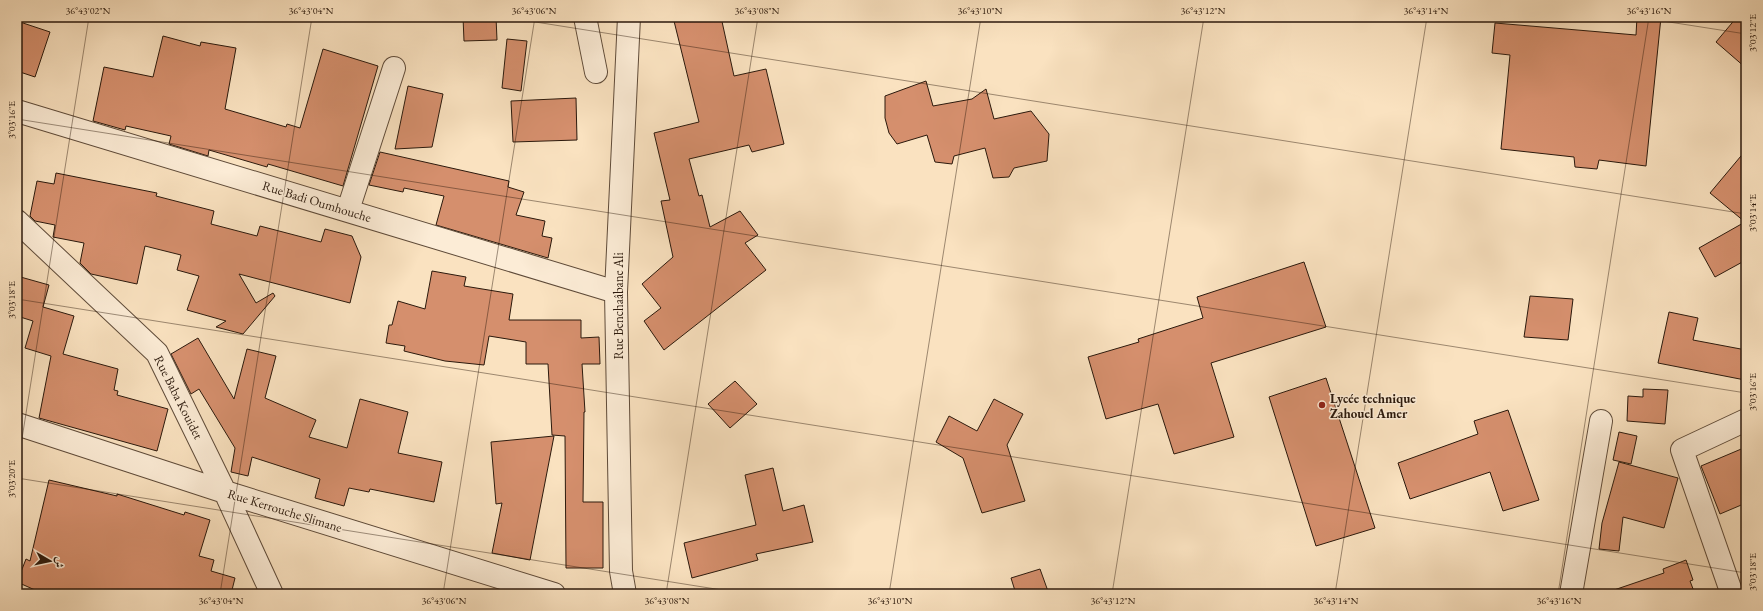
<svg xmlns="http://www.w3.org/2000/svg" width="1763" height="611" font-family="'EB Garamond',Amiri,serif">
<style>
.building{fill:#d58f6d;stroke:#2b190c}
.lines{fill:none;stroke-linecap:round;stroke-linejoin:round}
.street-casing{stroke:#5f4b39;stroke-width:24}
.street{stroke:#fcecd6;stroke-width:22}
.ticks{fill:none;stroke:#2b190c;stroke-width:1;stroke-opacity:0.45}
.poi-dot{fill:#8f2418;stroke:#fcecd6;stroke-width:1.5}
.labels{text-anchor:middle;stroke-width:3;stroke-linejoin:round;paint-order:stroke}
.street-label{font-size:13px;fill:#2b190c;stroke:#fcecd6}
.poi-label{font-size:13px;font-weight:bold;fill:#2b190c;stroke:#fcecd6;text-anchor:start}
.neatline{fill:none;stroke:#2b190c;stroke-width:1.5}
.ticks-label{font-size:10px;text-anchor:middle;fill:#2b190c}
</style>
<rect width="100%" height="100%" fill="#fae2c0"/>
<filter id="stains"><feTurbulence type="fractalNoise" baseFrequency=".005" numOctaves="4"/><feColorMatrix values="0 0 0 0 .2 0 0 0 0 .09 0 0 0 0 .02 0 0 0 .5 -.17"/></filter>
<radialGradient id="worn" r=".72"><stop offset=".6" stop-color="#630" stop-opacity="0"/><stop offset="1" stop-color="#630" stop-opacity=".3"/></radialGradient>
<path class="building" d="M 463,17 L 496,17 L 497,40 L 464,41 Z
M 673,17 L 721,17 L 734,76 L 766,69 L 784,144 L 752,152 L 749,145 L 689,159 L 699,196 L 702,195 L 710,227 L 740,211 L 758,235 L 745,243 L 766,270 L 664,350 L 644,321 L 661,308 L 642,284 L 673,257 L 661,201 L 670,200 L 654,133 L 699,122 Z
M 1637,17 L 1661,17 L 1646,166 L 1599,160 L 1597,169 L 1575,167 L 1574,157 L 1501,149 L 1510,55 L 1492,53 L 1495,23 L 1636,35 Z
M 1737,17 L 1746,17 L 1746,68 L 1716,42 Z
M 17,21 L 50,32 L 35,77 L 17,71 Z
M 163,36 L 200,46 L 201,42 L 236,48 L 225,109 L 286,127 L 287,124 L 300,128 L 323,49 L 378,66 L 343,186 L 268,164 L 267,167 L 209,150 L 208,156 L 169,144 L 171,136 L 126,126 L 125,130 L 93,121 L 104,67 L 153,77 Z
M 507,39 L 527,41 L 521,91 L 502,88 Z
M 926,81 L 933,106 L 972,99 L 986,89 L 994,119 L 1031,111 L 1049,134 L 1047,161 L 1014,168 L 1009,177 L 993,178 L 985,148 L 954,156 L 952,164 L 935,162 L 927,135 L 897,144 L 889,133 L 885,118 L 885,96 Z
M 408,86 L 443,94 L 432,147 L 395,149 Z
M 576,98 L 577,140 L 513,142 L 511,101 Z
M 1746,150 L 1746,260 L 1715,277 L 1699,248 L 1745,222 L 1710,193 Z
M 380,152 L 509,181 L 508,187 L 524,192 L 516,215 L 545,221 L 542,236 L 552,238 L 548,258 L 436,225 L 444,196 L 404,188 L 403,192 L 369,185 Z
M 56,173 L 157,193 L 156,196 L 214,211 L 211,224 L 257,236 L 260,226 L 321,242 L 325,229 L 352,236 L 361,257 L 350,303 L 239,274 L 256,303 L 273,293 L 275,296 L 243,334 L 216,327 L 226,321 L 187,310 L 199,276 L 177,270 L 181,255 L 145,246 L 137,284 L 91,274 L 80,263 L 84,243 L 53,237 L 55,225 L 35,221 L 30,216 L 37,181 L 54,184 Z
M 1304,262 L 1326,327 L 1211,363 L 1234,437 L 1174,454 L 1158,404 L 1106,419 L 1088,357 L 1139,342 L 1138,339 L 1203,318 L 1197,297 Z
M 432,271 L 466,277 L 464,286 L 513,294 L 509,320 L 581,320 L 581,338 L 599,337 L 600,364 L 582,364 L 585,412 L 584,412 L 583,502 L 603,502 L 603,568 L 566,568 L 565,436 L 552,435 L 548,364 L 526,364 L 526,342 L 489,336 L 484,365 L 445,361 L 404,351 L 405,346 L 386,343 L 389,325 L 392,325 L 398,301 L 425,309 Z
M 17,276 L 49,285 L 43,307 L 74,316 L 63,354 L 118,369 L 114,390 L 118,391 L 117,395 L 168,409 L 157,451 L 39,418 L 51,356 L 25,348 L 33,321 L 17,316 Z
M 1530,296 L 1573,299 L 1568,340 L 1524,337 Z
M 1669,312 L 1698,318 L 1693,340 L 1746,350 L 1745,380 L 1658,363 Z
M 198,338 L 234,399 L 247,349 L 276,356 L 265,398 L 316,420 L 309,437 L 347,448 L 360,399 L 408,412 L 398,453 L 442,462 L 434,502 L 370,489 L 369,492 L 349,488 L 344,506 L 315,498 L 320,479 L 252,457 L 248,476 L 231,472 L 235,448 L 199,389 L 191,394 L 171,354 Z
M 1326,378 L 1375,528 L 1316,546 L 1269,397 Z
M 735,381 L 757,404 L 730,428 L 708,404 Z
M 1643,389 L 1668,390 L 1665,424 L 1627,421 L 1628,396 L 1643,397 Z
M 994,399 L 1023,414 L 1007,445 L 1025,501 L 982,513 L 963,458 L 936,442 L 949,416 L 977,431 Z
M 1508,410 L 1539,500 L 1503,511 L 1490,472 L 1410,499 L 1398,463 L 1478,434 L 1474,421 Z
M 1619,432 L 1637,436 L 1631,464 L 1613,460 Z
M 554,436 L 530,560 L 492,553 L 502,503 L 496,504 L 491,442 Z
M 1746,447 L 1746,503 L 1720,514 L 1701,466 Z
M 1619,462 L 1678,478 L 1664,528 L 1623,517 L 1619,551 L 1599,549 L 1602,523 Z
M 773,468 L 783,511 L 804,505 L 813,542 L 756,554 L 758,560 L 692,578 L 684,543 L 756,525 L 745,475 Z
M 49,480 L 117,496 L 117,494 L 184,515 L 185,512 L 210,520 L 199,556 L 214,560 L 211,571 L 235,578 L 231,594 L 44,594 L 17,582 L 26,559 L 30,561 Z
M 1686,560 L 1693,580 L 1690,581 L 1695,594 L 1612,594 L 1611,591 L 1664,573 L 1663,569 Z
M 1040,569 L 1049,594 L 1016,594 L 1011,578 Z"/>
<g class="lines">
<g class="street-casing">
<path id="street" d="M 585,17 L 596,72
M 17,111 L 616,292
M 348,210 L 394,68
M 17,221 L 157,353 L 225,492 L 272,594
M 17,424 L 225,492 L 554,594
M 625,594 L 621,571 L 616,292 L 629,17
M 1571,594 L 1601,421
M 1732,594 L 1682,450 L 1746,420"/>
</g>
<use href="#street" class="street"/>
</g>
<path class="ticks" d="M 504,17 L 1746,214M 1637,17 L 1746,34M 17,119 L 1746,393M 17,299 L 1746,573M 17,470 L 89,17M 17,478 L 747,594M 220,594 L 312,17M 443,594 L 535,17M 666,594 L 758,17M 889,594 L 981,17M 1112,594 L 1204,17M 1335,594 L 1427,17M 1558,594 L 1649,17"/>
<circle class="poi-dot" cx="1322" cy="405" r="4"/>
<g class="labels">
<g class="street-label">
<text transform="translate(317 201) rotate(17)" y="5">Rue Badi Oumhouche</text>
<text transform="translate(618 306) rotate(-90)" y="5">Rue Benchaâbane Ali</text>
<text transform="translate(179 397) rotate(63)" y="5">Rue Baba Kouidet</text>
<text transform="translate(285 510) rotate(17)" y="5">Rue Kerrouche Slimane</text>
</g>
<g class="poi-label">
<text x="1330" y="403">Lycée technique<tspan x="1330" dy="15">Zahouel Amer</tspan></text>
</g>
</g>
<rect width="1763" height="611" fill="none" stroke="#fae2c0" stroke-width="44"/>
<g transform="translate(50 561) rotate(99)" stroke="#fcecd6" stroke-width="3" paint-order="stroke">
<path d="M0-3L7 15L0 10L-7 15Z" fill="#2b190c"/>
<text y="-6" font-size="11" font-weight="bold" text-anchor="middle" fill="#2b190c">ش</text>
</g>
<rect x="22" y="22" width="1719" height="567" class="neatline"/>
<g class="ticks-label">
<text x="88" y="14">36°43'02"N</text>
<text x="311" y="14">36°43'04"N</text>
<text x="534" y="14">36°43'06"N</text>
<text x="757" y="14">36°43'08"N</text>
<text x="980" y="14">36°43'10"N</text>
<text x="1203" y="14">36°43'12"N</text>
<text x="1426" y="14">36°43'14"N</text>
<text x="1649" y="14">36°43'16"N</text>
<text transform="translate(1752 33) rotate(-90)" y="4">3°03'12"E</text>
<text transform="translate(11 120) rotate(-90)" y="4">3°03'16"E</text>
<text transform="translate(1752 213) rotate(-90)" y="4">3°03'14"E</text>
<text transform="translate(11 300) rotate(-90)" y="4">3°03'18"E</text>
<text transform="translate(1752 392) rotate(-90)" y="4">3°03'16"E</text>
<text transform="translate(11 479) rotate(-90)" y="4">3°03'20"E</text>
<text transform="translate(1752 572) rotate(-90)" y="4">3°03'18"E</text>
<text x="221" y="604">36°43'04"N</text>
<text x="444" y="604">36°43'06"N</text>
<text x="667" y="604">36°43'08"N</text>
<text x="890" y="604">36°43'10"N</text>
<text x="1113" y="604">36°43'12"N</text>
<text x="1336" y="604">36°43'14"N</text>
<text x="1559" y="604">36°43'16"N</text>
</g>
<rect width="100%" height="100%" filter="url(#stains)"/>
<rect width="100%" height="100%" fill="url(#worn)"/>
</svg>
